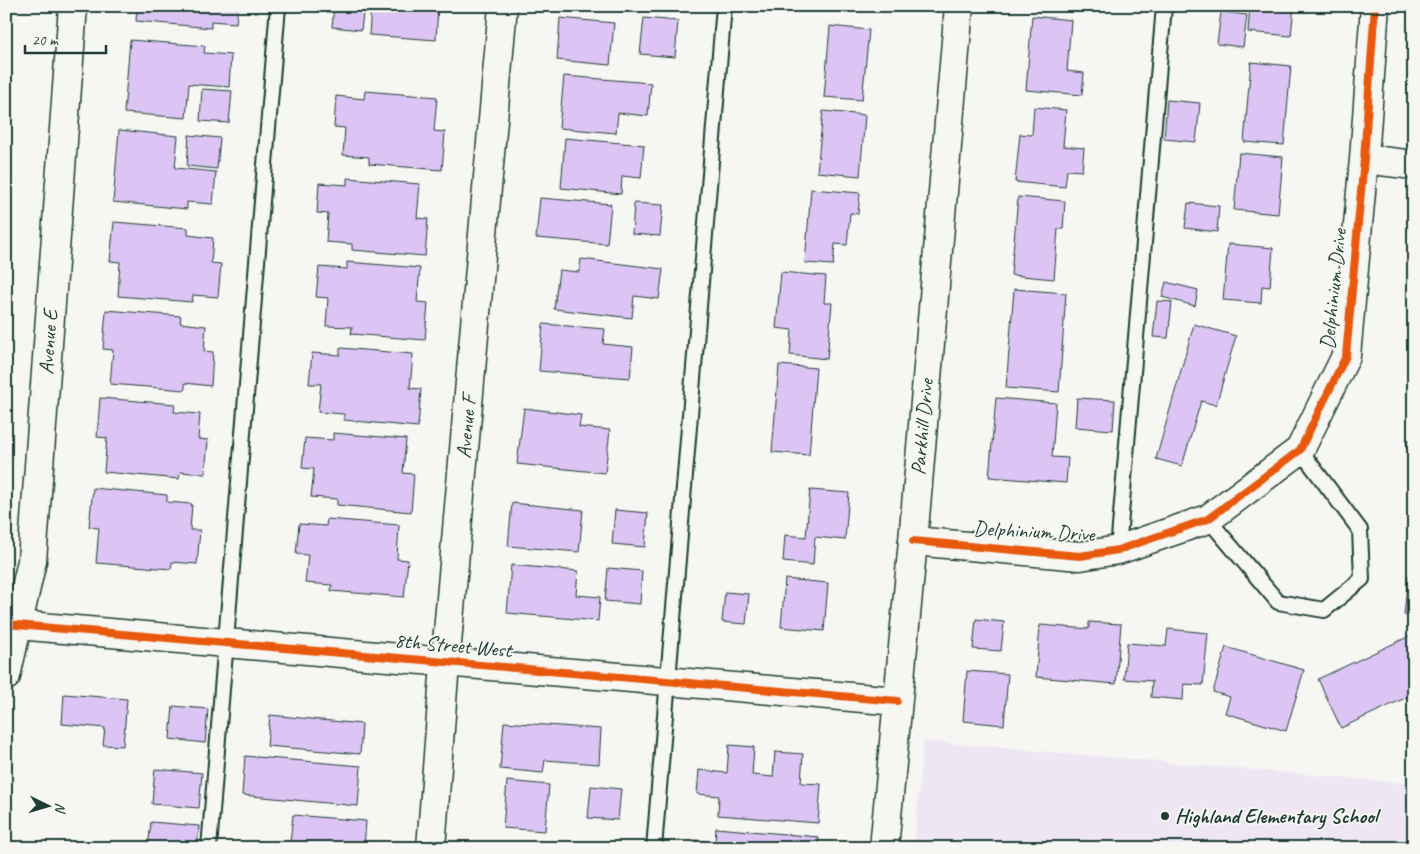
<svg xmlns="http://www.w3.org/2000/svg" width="1420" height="854" font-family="Caveat,sans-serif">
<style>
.built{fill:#eee7f3}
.building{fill:#dcc5f5;stroke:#1f3d34}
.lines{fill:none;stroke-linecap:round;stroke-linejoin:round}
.service-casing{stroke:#1f3d34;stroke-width:18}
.minor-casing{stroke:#1f3d34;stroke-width:31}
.tertiary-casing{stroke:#1f3d34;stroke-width:31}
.service{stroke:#f6f6f2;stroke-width:14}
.minor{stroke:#f6f6f2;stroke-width:28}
.tertiary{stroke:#f6f6f2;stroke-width:28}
.cycleway-casing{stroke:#f6f6f2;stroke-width:11}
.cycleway{stroke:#e8590c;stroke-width:8}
.poi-dot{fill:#1f3d34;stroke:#f6f6f2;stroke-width:2}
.labels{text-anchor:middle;stroke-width:4;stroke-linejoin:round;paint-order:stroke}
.street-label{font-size:21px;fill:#1f3d34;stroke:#f6f6f2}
.poi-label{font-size:21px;font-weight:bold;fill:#1f3d34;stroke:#f6f6f2;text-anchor:start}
</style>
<rect width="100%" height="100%" fill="#f6f6f2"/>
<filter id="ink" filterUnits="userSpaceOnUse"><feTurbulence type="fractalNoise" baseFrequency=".02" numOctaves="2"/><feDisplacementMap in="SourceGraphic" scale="10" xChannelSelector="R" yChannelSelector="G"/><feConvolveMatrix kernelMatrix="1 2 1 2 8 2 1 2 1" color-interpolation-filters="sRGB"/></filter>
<g filter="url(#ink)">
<path class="built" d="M 923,741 L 1414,784 L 1414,848 L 914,848 Z"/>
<path class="building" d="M 137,6 L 238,6 L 236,23 L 211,21 L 211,28 L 136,21 Z
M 334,6 L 364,6 L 361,30 L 332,27 Z
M 371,6 L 438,6 L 436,40 L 369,35 Z
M 610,6 L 673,6 L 672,12 Z
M 1250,6 L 1294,6 L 1291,36 L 1248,32 Z
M 1221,12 L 1247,15 L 1243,47 L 1217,44 Z
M 1032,16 L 1071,20 L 1067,71 L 1084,73 L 1082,95 L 1026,90 Z
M 560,18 L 614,23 L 610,65 L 557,60 Z
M 644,18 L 678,21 L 675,57 L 640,54 Z
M 830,26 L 869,30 L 862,100 L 824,97 Z
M 130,40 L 205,46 L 204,53 L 231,55 L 229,87 L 189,84 L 186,118 L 124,113 Z
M 1251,62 L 1291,66 L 1284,145 L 1244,142 Z
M 564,76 L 651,83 L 648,116 L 618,113 L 616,133 L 559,128 Z
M 202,89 L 232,91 L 229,123 L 200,121 Z
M 365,91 L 437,97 L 434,131 L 445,132 L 442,170 L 369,164 L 369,157 L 343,155 L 345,128 L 334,127 L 336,96 L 364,99 Z
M 1167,100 L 1200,103 L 1196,142 L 1164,139 Z
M 1034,107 L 1066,110 L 1063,146 L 1084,148 L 1082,171 L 1067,170 L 1065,187 L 1015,182 L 1020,134 L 1032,135 Z
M 823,111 L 865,115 L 860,176 L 817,172 Z
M 119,130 L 178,136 L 175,168 L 216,172 L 213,204 L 187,202 L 187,209 L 113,202 Z
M 189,135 L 220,138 L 217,169 L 187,166 Z
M 565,138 L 644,145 L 641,178 L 622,176 L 621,194 L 561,188 Z
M 1239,153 L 1283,157 L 1278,214 L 1234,210 Z
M 347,178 L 420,184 L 417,218 L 428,219 L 425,256 L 352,250 L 352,244 L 326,242 L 328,214 L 317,213 L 319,183 L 347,185 Z
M 811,189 L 860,193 L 858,214 L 850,213 L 847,245 L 835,244 L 833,265 L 805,263 Z
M 1018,197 L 1065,201 L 1063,229 L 1058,229 L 1054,279 L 1011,275 Z
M 540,198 L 611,204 L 607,244 L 536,238 Z
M 634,203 L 663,205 L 660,236 L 632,234 Z
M 1188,203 L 1219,206 L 1217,232 L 1185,228 Z
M 114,222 L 188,228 L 188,235 L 213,238 L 211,263 L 221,264 L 218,297 L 193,295 L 192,302 L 118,296 L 120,262 L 110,261 Z
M 1228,244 L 1273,248 L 1270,287 L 1262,286 L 1261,303 L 1223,300 Z
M 581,259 L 663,269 L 659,299 L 634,296 L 632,318 L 554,309 L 559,270 L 579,272 Z
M 347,262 L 420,268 L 417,302 L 428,303 L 425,340 L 351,334 L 352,327 L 326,326 L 328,298 L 316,297 L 319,267 L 347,269 Z
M 781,272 L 826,276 L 824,303 L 832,303 L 827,359 L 790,355 L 792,330 L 776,328 Z
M 1166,282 L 1198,290 L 1195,306 L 1162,297 Z
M 1014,289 L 1066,293 L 1059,392 L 1006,388 Z
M 1157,301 L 1172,302 L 1168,338 L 1153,337 Z
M 106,310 L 181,316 L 180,323 L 206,326 L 204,351 L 213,352 L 211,386 L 185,383 L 185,390 L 110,384 L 113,350 L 103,349 Z
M 543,324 L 605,329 L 603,344 L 633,347 L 630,378 L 539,371 Z
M 1194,324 L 1236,336 L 1216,405 L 1201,401 L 1182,466 L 1156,459 Z
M 340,348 L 413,354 L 410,388 L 421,389 L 418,427 L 344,420 L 344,414 L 318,412 L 321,384 L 309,384 L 312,353 L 340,355 Z
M 779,365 L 816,368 L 809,455 L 772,452 Z
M 100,398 L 175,404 L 174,412 L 200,414 L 198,439 L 208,440 L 205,474 L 180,472 L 179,479 L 104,472 L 107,438 L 97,437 Z
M 996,398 L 1056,403 L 1052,457 L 1068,458 L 1066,483 L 989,477 Z
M 1077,398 L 1115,400 L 1113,430 L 1075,427 Z
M 524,408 L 581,415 L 579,427 L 610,430 L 605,473 L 517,464 Z
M 333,433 L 406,439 L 403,473 L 414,474 L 411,512 L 337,505 L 337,499 L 311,497 L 314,469 L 302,468 L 305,438 L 333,440 Z
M 1414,439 L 1414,467 L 1410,468 L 1406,440 Z
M 93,488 L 167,495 L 167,502 L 192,504 L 190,530 L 200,530 L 197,564 L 172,562 L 171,569 L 96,563 L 99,528 L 89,527 Z
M 810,490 L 849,493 L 845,540 L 815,537 L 813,565 L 783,562 L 785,535 L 806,537 Z
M 512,503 L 583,510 L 579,552 L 508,546 Z
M 615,510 L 648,513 L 645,547 L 612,544 Z
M 327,519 L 399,525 L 397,559 L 408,560 L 404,597 L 331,591 L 332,585 L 305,583 L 308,555 L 296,554 L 299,524 L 326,526 Z
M 511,565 L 578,571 L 576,595 L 600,597 L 598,621 L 507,613 Z
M 608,568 L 642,571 L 640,604 L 605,601 Z
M 1408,576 L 1414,576 L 1414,616 L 1404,615 Z
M 785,579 L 828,583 L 824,631 L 781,627 Z
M 725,592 L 749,594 L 746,624 L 722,622 Z
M 976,619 L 1004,622 L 1001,651 L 973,649 Z
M 1089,622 L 1121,624 L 1116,684 L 1036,677 L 1040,625 L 1089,629 Z
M 1168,629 L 1208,633 L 1203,685 L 1184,684 L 1183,700 L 1151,697 L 1152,681 L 1124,679 L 1127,643 L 1166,646 Z
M 1414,634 L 1414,694 L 1341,728 L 1318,679 Z
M 1226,647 L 1304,670 L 1286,731 L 1225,713 L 1230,697 L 1213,692 Z
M 967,671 L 1008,674 L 1004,725 L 963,721 Z
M 64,694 L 127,699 L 123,746 L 103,745 L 105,728 L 62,724 Z
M 173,706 L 208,709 L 205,743 L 170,739 Z
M 270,715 L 362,724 L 360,754 L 267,746 Z
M 504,722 L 601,729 L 599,764 L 545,760 L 543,773 L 500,769 Z
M 729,745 L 754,747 L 752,775 L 773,777 L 775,752 L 803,754 L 801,783 L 821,784 L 818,823 L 718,815 L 719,796 L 697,794 L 699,770 L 727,773 Z
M 245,756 L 361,766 L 358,806 L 242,795 Z
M 155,769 L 202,773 L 199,808 L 152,804 Z
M 507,781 L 549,785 L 545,831 L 503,828 Z
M 591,786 L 621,789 L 618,820 L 588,818 Z
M 293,815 L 366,821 L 364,848 L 321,848 L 321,845 L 290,843 Z
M 151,822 L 199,826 L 197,848 L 148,848 Z
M 716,828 L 819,837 L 818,848 L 693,848 L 694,840 L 715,842 Z
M 499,843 L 543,847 L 543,848 L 499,848 Z
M 955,845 L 1000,848 L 955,848 Z"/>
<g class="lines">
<g class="service-casing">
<path id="service" d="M 1208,519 L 1278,602 L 1324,610 L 1362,579 L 1360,530 L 1300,450
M 1118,550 L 1164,6
M 209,848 L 278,6
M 654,848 L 724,6"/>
</g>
<g class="minor-casing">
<path id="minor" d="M 1364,159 L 1414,165
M 913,541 L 1080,556 L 1118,550 L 1208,519 L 1300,450 L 1346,356 L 1364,159 L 1375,6
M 6,676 L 32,561 L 73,6
M 431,848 L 443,689 L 503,6"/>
</g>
<g class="tertiary-casing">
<path id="tertiary" d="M 6,624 L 897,701
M 884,848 L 913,541 L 959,6"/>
</g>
<use href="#service" class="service"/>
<use href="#minor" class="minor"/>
<use href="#tertiary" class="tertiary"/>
<g class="cycleway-casing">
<path id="cycleway" d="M 913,541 L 1080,556 L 1118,550 L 1208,519 L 1300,450 L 1346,356 L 1364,159 L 1375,6
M 6,624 L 897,701"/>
</g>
<use href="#cycleway" class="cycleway"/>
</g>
</g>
<circle class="poi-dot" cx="1165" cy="816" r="5"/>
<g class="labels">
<g class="street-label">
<text transform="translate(1333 289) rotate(-84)" y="7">Delphinium Drive</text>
<text transform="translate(48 342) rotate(-86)" y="7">Avenue E</text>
<text transform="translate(466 427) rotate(-85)" y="7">Avenue F</text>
<text transform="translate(922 427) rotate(-85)" y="7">Parkhill Drive</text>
<text transform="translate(1034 531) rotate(3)" y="7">Delphinium Drive</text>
<text transform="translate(453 645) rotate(5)" y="7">8th Street West</text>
</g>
<g class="poi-label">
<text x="1175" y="823">Highland Elementary School</text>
</g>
</g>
<rect width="1420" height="854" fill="none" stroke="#f6f6f2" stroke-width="25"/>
<rect x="12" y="12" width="1395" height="829" fill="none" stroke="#1f3d34" stroke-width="2" filter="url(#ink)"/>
<g transform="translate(48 806) rotate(95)" stroke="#f6f6f2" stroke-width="4" paint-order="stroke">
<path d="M0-4L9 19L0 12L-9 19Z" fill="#1f3d34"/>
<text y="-8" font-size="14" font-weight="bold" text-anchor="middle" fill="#1f3d34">N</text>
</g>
<path d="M25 45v8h81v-8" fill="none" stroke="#1f3d34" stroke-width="2.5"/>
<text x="32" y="45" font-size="15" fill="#1f3d34" stroke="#f6f6f2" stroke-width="4" paint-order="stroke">20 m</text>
</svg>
